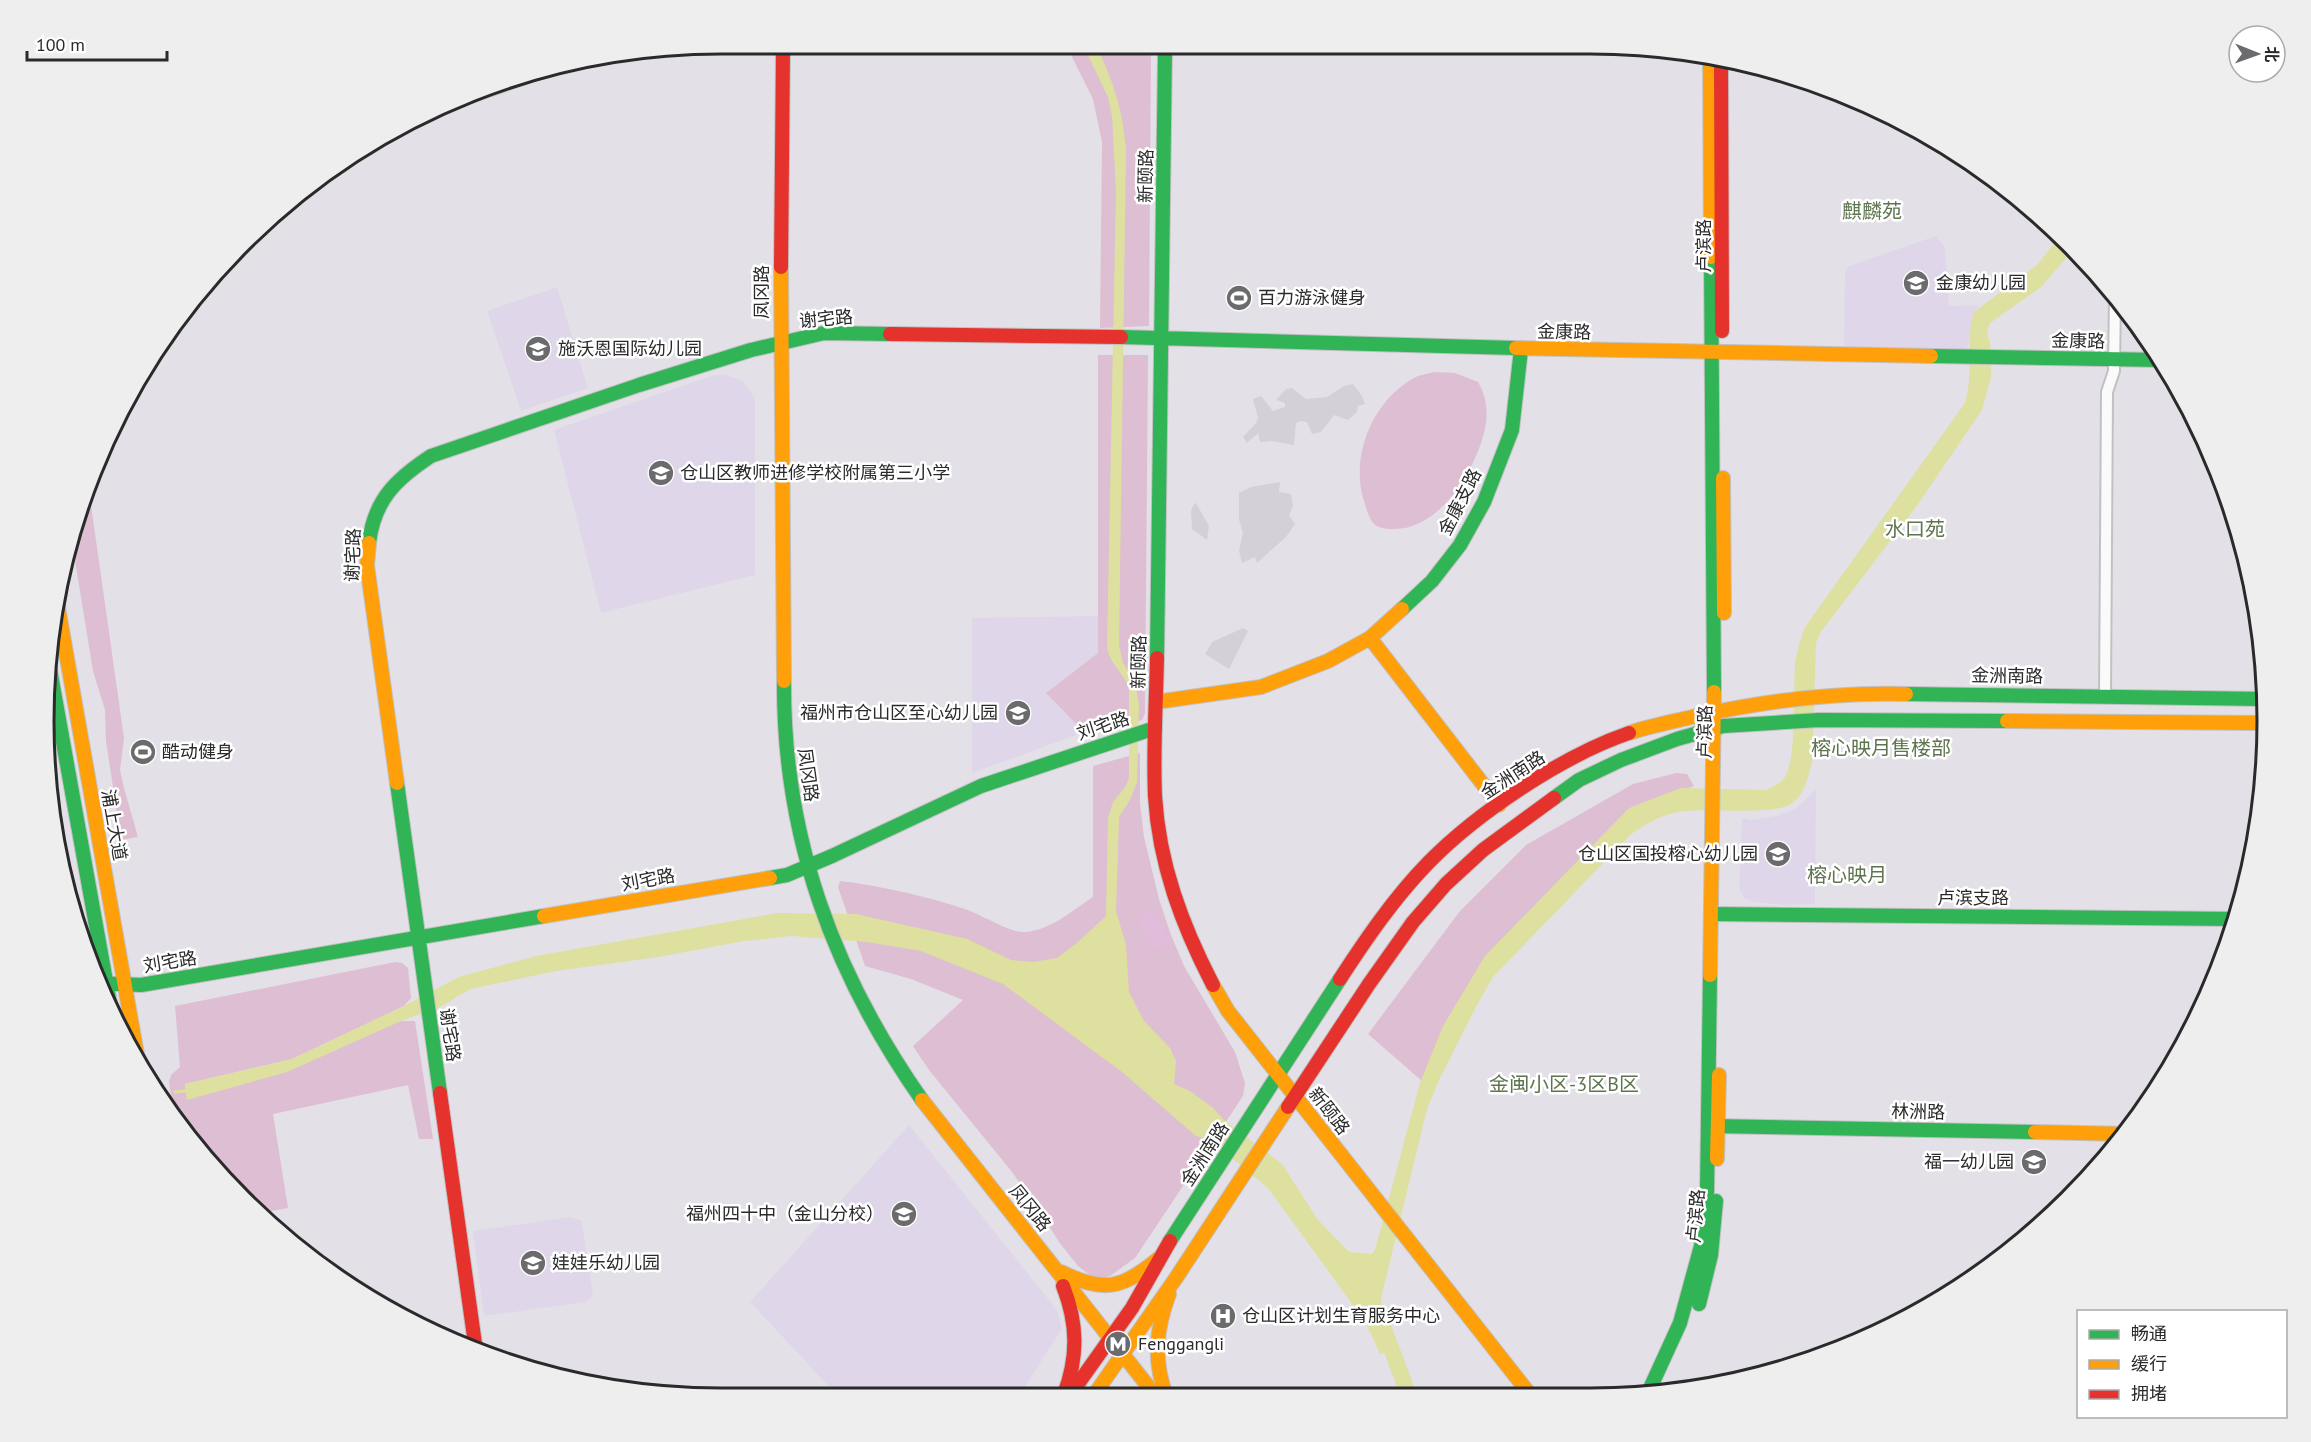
<svg xmlns="http://www.w3.org/2000/svg" width="2311" height="1442" font-family="'PT Sans','Noto Sans SC',sans-serif">
<style>
.education{fill:#dfd7e9}
.green{fill:#debed2}
.pitch{fill:#e1bcdb}
.plaza{fill:#d3d1d7}
.water{fill:#dde09e}
.lines{fill:none;stroke-linecap:round;stroke-linejoin:round}
.stream{stroke:#dde09e;stroke-width:3}
.river{stroke:#dde09e;stroke-width:16}
.street-casing{stroke:#c1c1c2;stroke-width:14}
.fast-casing{stroke:#c1c1c2;stroke-width:16}
.slow-casing{stroke:#c1c1c2;stroke-width:16}
.jam-casing{stroke:#c1c1c2;stroke-width:16}
.street{stroke:#fbfafb;stroke-width:10}
.fast{stroke:#30b455;stroke-width:14}
.slow{stroke:#ff9f0a;stroke-width:14}
.jam{stroke:#e5322d;stroke-width:14}
.labels{text-anchor:middle;stroke-width:5;stroke-linejoin:round;paint-order:stroke}
.street-label{font-size:18px;fill:#2a2a2a;stroke:#fff}
.poi-label{font-size:18px;fill:#2a2a2a;stroke:#fff;text-anchor:start}
.neighbourhood-label{font-size:20px;fill:#5f7550;stroke:#fff}
.rim{fill:none;stroke:#2a2a2a;stroke-width:3}
</style>
<rect width="100%" height="100%" fill="#e3e1e7"/>
<path class="education" d="M 1936,236 L 1945,247 L 1949,306 L 1978,305 L 1967,349 L 1851,348 L 1844,345 L 1845,272 L 1849,266 Z
M 557,287 L 588,388 L 521,411 L 487,311 Z
M 724,374 L 742,381 L 750,390 L 755,400 L 755,575 L 601,613 L 554,430 L 711,376 Z
M 1099,616 L 1098,653 L 1046,693 L 1084,732 L 972,773 L 972,618 Z
M 1816,789 L 1815,904 L 1783,905 L 1755,902 L 1744,898 L 1739,888 L 1742,818 L 1751,820 L 1776,816 L 1795,809 Z
M 909,1125 L 1057,1310 L 1062,1329 L 1020,1394 L 836,1394 L 750,1302 Z
M 571,1217 L 582,1221 L 593,1295 L 586,1302 L 484,1316 L 473,1231 Z"/>
<path class="green" d="M 1068,49 L 1151,49 L 1149,326 L 1100,328 L 1102,142 L 1093,99 Z
M 1098,355 L 1148,355 L 1145,713 L 1142,720 L 1091,733 L 1084,732 L 1046,693 L 1098,653 Z
M 1434,372 L 1455,373 L 1478,382 C 1495,411 1484,440 1470,469 C 1456,496 1428,529 1395,529 C 1388,529 1380,529 1374,524 C 1368,518 1366,506 1363,498 C 1351,454 1373,402 1412,379 C 1418,375 1427,374 1434,372 Z
M 88,484 L 124,738 L 120,770 L 124,788 L 138,837 L 121,840 L 106,741 L 105,710 L 93,671 L 71,536 L 80,503 Z
M 1140,753 L 1140,804 L 1144,837 L 1159,899 L 1171,935 L 1184,966 L 1235,1052 L 1245,1083 L 1243,1096 L 1135,1258 L 1110,1276 L 1103,1278 L 1091,1276 L 1078,1266 L 1059,1242 L 1041,1213 L 1012,1172 L 929,1070 L 913,1046 L 963,1000 L 911,979 L 865,966 L 838,887 L 840,881 C 882,886 925,896 965,909 C 981,914 1009,933 1025,932 C 1052,930 1072,910 1093,897 L 1093,766 Z
M 1676,773 L 1687,774 L 1694,786 L 1630,810 L 1536,910 L 1422,1081 L 1368,1034 L 1460,911 L 1526,845 L 1633,784 Z
M 395,962 L 402,963 L 408,968 L 411,998 L 404,1006 L 292,1059 L 185,1084 L 187,1099 L 401,1021 L 415,1021 L 433,1139 L 419,1139 L 408,1085 L 273,1114 L 288,1208 L 260,1213 L 212,1168 L 174,1119 L 169,1082 L 171,1075 L 180,1067 L 175,1006 Z"/>
<path class="pitch" d="M 1156,909 L 1170,944 L 1150,952 L 1136,917 Z"/>
<path class="plaza" d="M 1353,384 L 1362,396 L 1365,404 L 1358,406 L 1357,412 L 1348,420 L 1334,415 L 1321,432 L 1312,434 L 1307,422 L 1300,421 L 1296,423 L 1294,445 L 1272,441 L 1260,442 L 1258,433 L 1247,443 L 1243,437 L 1256,423 L 1258,418 L 1253,399 L 1261,396 L 1273,411 L 1285,407 L 1285,403 L 1276,400 L 1286,389 L 1292,388 L 1306,399 L 1327,397 L 1344,386 Z
M 1280,482 L 1279,492 L 1291,494 L 1293,506 L 1289,515 L 1295,524 L 1286,537 L 1257,563 L 1255,557 L 1242,563 L 1239,551 L 1243,533 L 1239,520 L 1239,493 L 1251,487 Z
M 1196,503 L 1209,526 L 1207,540 L 1192,529 L 1191,511 L 1194,504 Z
M 1243,628 L 1248,631 L 1229,669 L 1205,654 L 1212,642 Z"/>
<path class="water" d="M 1085,49 L 1098,49 C 1115,87 1122,108 1126,149 L 1119,645 L 1123,663 L 1135,682 L 1139,704 L 1137,782 L 1130,800 L 1119,817 L 1116,911 L 1126,945 L 1129,992 L 1144,1021 L 1170,1048 L 1176,1061 L 1174,1084 L 1190,1091 L 1213,1108 L 1224,1120 L 1282,1164 L 1318,1220 L 1349,1252 L 1372,1254 L 1375,1250 L 1420,1083 L 1443,1026 L 1485,956 L 1629,808 L 1681,788 L 1766,790 C 1773,787 1780,784 1785,777 C 1797,758 1793,692 1795,667 C 1796,653 1800,640 1805,627 L 1965,403 C 1974,374 1965,341 1974,312 L 2037,265 L 2059,237 L 2073,250 L 2041,287 L 1990,323 L 1987,331 L 1991,349 L 1991,377 L 1982,410 L 1916,507 L 1820,633 L 1816,643 L 1812,762 C 1808,777 1805,794 1792,803 C 1773,818 1702,805 1673,813 C 1658,817 1644,825 1631,834 L 1493,977 L 1478,1003 L 1440,1078 L 1427,1109 L 1382,1294 L 1381,1303 L 1396,1348 L 1380,1354 L 1366,1323 L 1268,1188 L 1209,1139 L 1196,1136 L 1122,1072 L 1003,984 L 921,951 L 867,942 L 792,936 L 744,941 L 658,957 L 556,971 L 470,989 L 442,1006 L 401,1021 L 287,1072 L 187,1100 L 185,1084 L 292,1059 L 404,1006 L 459,977 L 536,956 L 778,913 L 856,914 L 967,939 L 1011,960 L 1033,962 L 1057,958 L 1078,942 L 1106,916 L 1108,818 L 1113,802 L 1126,786 L 1129,777 L 1129,688 C 1124,672 1109,664 1107,647 L 1116,191 L 1112,116 L 1108,97 Z"/>
<g class="lines">
<path class="stream" d="M 175,1092 L 186,1091"/>
<path class="river" d="M 1384,1329 L 1409,1396"/>
<g class="street-casing">
<path id="street" d="M 2105,696 L 2107,392 L 2114,371 L 2115,296"/>
</g>
<g class="fast-casing">
<path id="fast" d="M 1711,257 L 1714,692
M 1121,337 L 1516,348
M 1931,356 L 2160,360
M 369,543 C 374,500 396,479 431,456 L 639,385 L 751,350 L 824,333 L 890,334
M 1402,609 L 1432,581 L 1460,545 L 1484,502 L 1512,430 L 1521,349
M 1157,658 L 1165,49
M 49,664 L 111,1009
M 784,681 C 783,837 833,973 922,1100
M 1906,694 L 2264,699
M 397,783 L 440,1093
M 1554,798 L 1579,780 L 1621,760 L 1677,739 L 1723,726 L 1819,720 L 2007,721
M 770,878 L 787,875 L 832,856 L 981,786 L 1155,728
M 1711,914 L 2236,919
M 96,983 L 141,985 L 544,916
M 1710,1126 L 2035,1132
M 1170,1241 L 1340,979
M 1699,1304 L 1711,1255 L 1716,1201
M 1647,1395 L 1680,1323 L 1701,1246 L 1707,1193 L 1710,975"/>
</g>
<g class="slow-casing">
<path id="slow" d="M 1710,58 L 1711,257
M 781,267 L 784,681
M 1516,348 L 1931,356
M 1723,478 L 1724,613
M 369,543 L 367,565 L 397,783
M 56,596 L 138,1060
M 1370,638 L 1499,805
M 1156,702 L 1261,687 L 1328,661 L 1370,638 L 1402,609
M 2007,721 L 2265,723
M 1629,733 C 1650,726 1671,722 1692,717 C 1763,701 1833,692 1906,694
M 544,916 L 770,878
M 1710,975 L 1714,692
M 1213,985 L 1228,1011 L 1532,1397
M 922,1100 L 1155,1395
M 2035,1132 L 2127,1134
M 1717,1159 L 1719,1075
M 1061,1272 C 1104,1293 1122,1289 1158,1259
M 1094,1395 L 1176,1278 L 1288,1107
M 1166,1395 C 1153,1360 1156,1329 1169,1294"/>
</g>
<g class="jam-casing">
<path id="jam" d="M 1721,61 L 1722,331
M 470,96 L 551,68
M 781,267 L 783,49
M 890,334 L 1121,337
M 1157,658 C 1156,704 1153,751 1155,796 C 1159,864 1182,925 1213,985
M 1340,979 C 1366,939 1394,898 1428,863 C 1477,813 1562,756 1629,733
M 440,1093 L 476,1351
M 1288,1107 L 1369,984 L 1413,922 L 1446,884 L 1483,850 L 1554,798
M 1063,1286 C 1078,1324 1078,1357 1064,1395
M 1070,1395 L 1132,1308 L 1170,1241"/>
</g>
<use href="#street" class="street"/>
<use href="#fast" class="fast"/>
<use href="#slow" class="slow"/>
<use href="#jam" class="jam"/>
</g>
<defs>
<g id="school-disc" transform="scale(1.35)"><circle r="9.5" fill="#6b6a6c" stroke="#fff"/><path d="M0-5L7-2L0 1L-7-2ZM-4 1L0 2.5L4 1V4Q0 6-4 4Z" fill="#fff"/></g>
<g id="stadium-disc" transform="scale(1.35)"><circle r="9.5" fill="#6b6a6c" stroke="#fff"/><path d="M0-5a6.5 5 0 1 0 0 10a6.5 5 0 1 0 0-10ZM-3.5-1.8h7v3.6h-7Z" fill="#fff"/></g>
<g id="hospital-disc" transform="scale(1.35)"><circle r="9.5" fill="#6b6a6c" stroke="#fff"/><path d="M-5-5h3v3.5h4V-5h3V5h-3V1.5h-4V5h-3Z" fill="#fff"/></g>
<g id="metro-disc" transform="scale(1.35)"><circle r="9.5" fill="#6b6a6c" stroke="#fff"/><path d="M-5.5 5V-5H-3L0 0L3-5H5.5V5H3V-.5L0 4L-3-.5V5Z" fill="#fff"/></g>
</defs>
<g fill-rule="evenodd">
<use href="#school-disc" x="1916" y="283"/>
<use href="#stadium-disc" x="1239" y="298"/>
<use href="#school-disc" x="538" y="349"/>
<use href="#school-disc" x="661" y="473"/>
<use href="#school-disc" x="1018" y="713"/>
<use href="#stadium-disc" x="143" y="752"/>
<use href="#school-disc" x="1778" y="854"/>
<use href="#school-disc" x="2034" y="1162"/>
<use href="#school-disc" x="904" y="1214"/>
<use href="#school-disc" x="533" y="1263"/>
<use href="#hospital-disc" x="1223" y="1316"/>
<use href="#metro-disc" x="1118" y="1344"/>
</g>
<g class="labels">
<g class="street-label">
<text transform="translate(1146 176) rotate(-89)" y="6">新颐路</text>
<text transform="translate(1704 246) rotate(-90)" y="6">卢滨路</text>
<text transform="translate(762 292) rotate(-90)" y="6">凤冈路</text>
<text transform="translate(826 319) rotate(-5)" y="6">谢宅路</text>
<text transform="translate(1564 332) rotate(1)" y="6">金康路</text>
<text transform="translate(2078 341) rotate(1)" y="6">金康路</text>
<text transform="translate(1460 502) rotate(-63)" y="6">金康支路</text>
<text transform="translate(353 555) rotate(-88)" y="6">谢宅路</text>
<text transform="translate(1139 662) rotate(-89)" y="6">新颐路</text>
<text transform="translate(2007 676) rotate(1)" y="6">金洲南路</text>
<text transform="translate(1103 726) rotate(-18)" y="6">刘宅路</text>
<text transform="translate(1705 732) rotate(-89)" y="6">卢滨路</text>
<text transform="translate(808 775) rotate(82)" y="6">凤冈路</text>
<text transform="translate(1513 775) rotate(-33)" y="6">金洲南路</text>
<text transform="translate(114 825) rotate(80)" y="6">浦上大道</text>
<text transform="translate(648 880) rotate(-10)" y="6">刘宅路</text>
<text x="1973" y="904">卢滨支路</text>
<text transform="translate(170 962) rotate(-9)" y="6">刘宅路</text>
<text transform="translate(450 1035) rotate(82)" y="6">谢宅路</text>
<text transform="translate(1329 1111) rotate(52)" y="6">新颐路</text>
<text transform="translate(1918 1112) rotate(1)" y="6">林洲路</text>
<text transform="translate(1205 1154) rotate(-57)" y="6">金洲南路</text>
<text transform="translate(1030 1208) rotate(51)" y="6">凤冈路</text>
<text transform="translate(1696 1216) rotate(-85)" y="6">卢滨路</text>
</g>
<g class="poi-label">
<text x="1936" y="289">金康幼儿园</text>
<text x="1258" y="304">百力游泳健身</text>
<text x="558" y="355">施沃恩国际幼儿园</text>
<text x="680" y="479">仓山区教师进修学校附属第三小学</text>
<text x="998" y="719" text-anchor="end">福州市仓山区至心幼儿园</text>
<text x="162" y="758">酷动健身</text>
<text x="1758" y="860" text-anchor="end">仓山区国投榕心幼儿园</text>
<text x="2014" y="1168" text-anchor="end">福一幼儿园</text>
<text x="884" y="1220" text-anchor="end">福州四十中（金山分校）</text>
<text x="552" y="1269">娃娃乐幼儿园</text>
<text x="1242" y="1322">仓山区计划生育服务中心</text>
<text x="1138" y="1350">Fenggangli</text>
</g>
<g class="neighbourhood-label">
<text x="1872" y="218">麒麟苑</text>
<text x="1915" y="536">水口苑</text>
<text x="1881" y="755">榕心映月售楼部</text>
<text x="1847" y="882">榕心映月</text>
<text x="1564" y="1091">金闽小区-3区B区</text>
</g>
</g>
<path d="M0 0H2311V1442H0ZM721 54H1590A667 667 0 0 1 2257 721V721A667 667 0 0 1 1590 1388H721A667 667 0 0 1 54 721V721A667 667 0 0 1 721 54Z" fill="#eee" fill-rule="evenodd"/>
<path class="rim" d="M721 54H1590A667 667 0 0 1 2257 721V721A667 667 0 0 1 1590 1388H721A667 667 0 0 1 54 721V721A667 667 0 0 1 721 54Z"/>
<rect x="2077" y="1310" width="210" height="108" fill="#ffffff" stroke="#aaaaaa" stroke-width="1.5"/>
<rect x="2089" y="1330" width="30" height="9" fill="#30b455" stroke="#aaaaaa" stroke-width="1.5"/>
<text x="2131" y="1340" font-size="18" fill="#2a2a2a">畅通</text>
<rect x="2089" y="1360" width="30" height="9" fill="#ff9f0a" stroke="#aaaaaa" stroke-width="1.5"/>
<text x="2131" y="1370" font-size="18" fill="#2a2a2a">缓行</text>
<rect x="2089" y="1390" width="30" height="9" fill="#e5322d" stroke="#aaaaaa" stroke-width="1.5"/>
<text x="2131" y="1400" font-size="18" fill="#2a2a2a">拥堵</text>
<g transform="translate(2257 54) rotate(91)"><circle r="28" fill="#ffffff" stroke="#aaaaaa" stroke-width="1.5"/>
<path d="M0-4.5L10 22L0 15L-10 22Z" fill="#6b6a6c"/>
<text y="-9" font-size="16" font-weight="bold" text-anchor="middle" fill="#2a2a2a">北</text>
</g>
<path d="M27 51v9h140v-9" fill="none" stroke="#2a2a2a" stroke-width="3"/>
<text x="36" y="51" font-size="18" fill="#2a2a2a" stroke="#ffffff" stroke-width="4.5" paint-order="stroke">100 m</text>
</svg>
